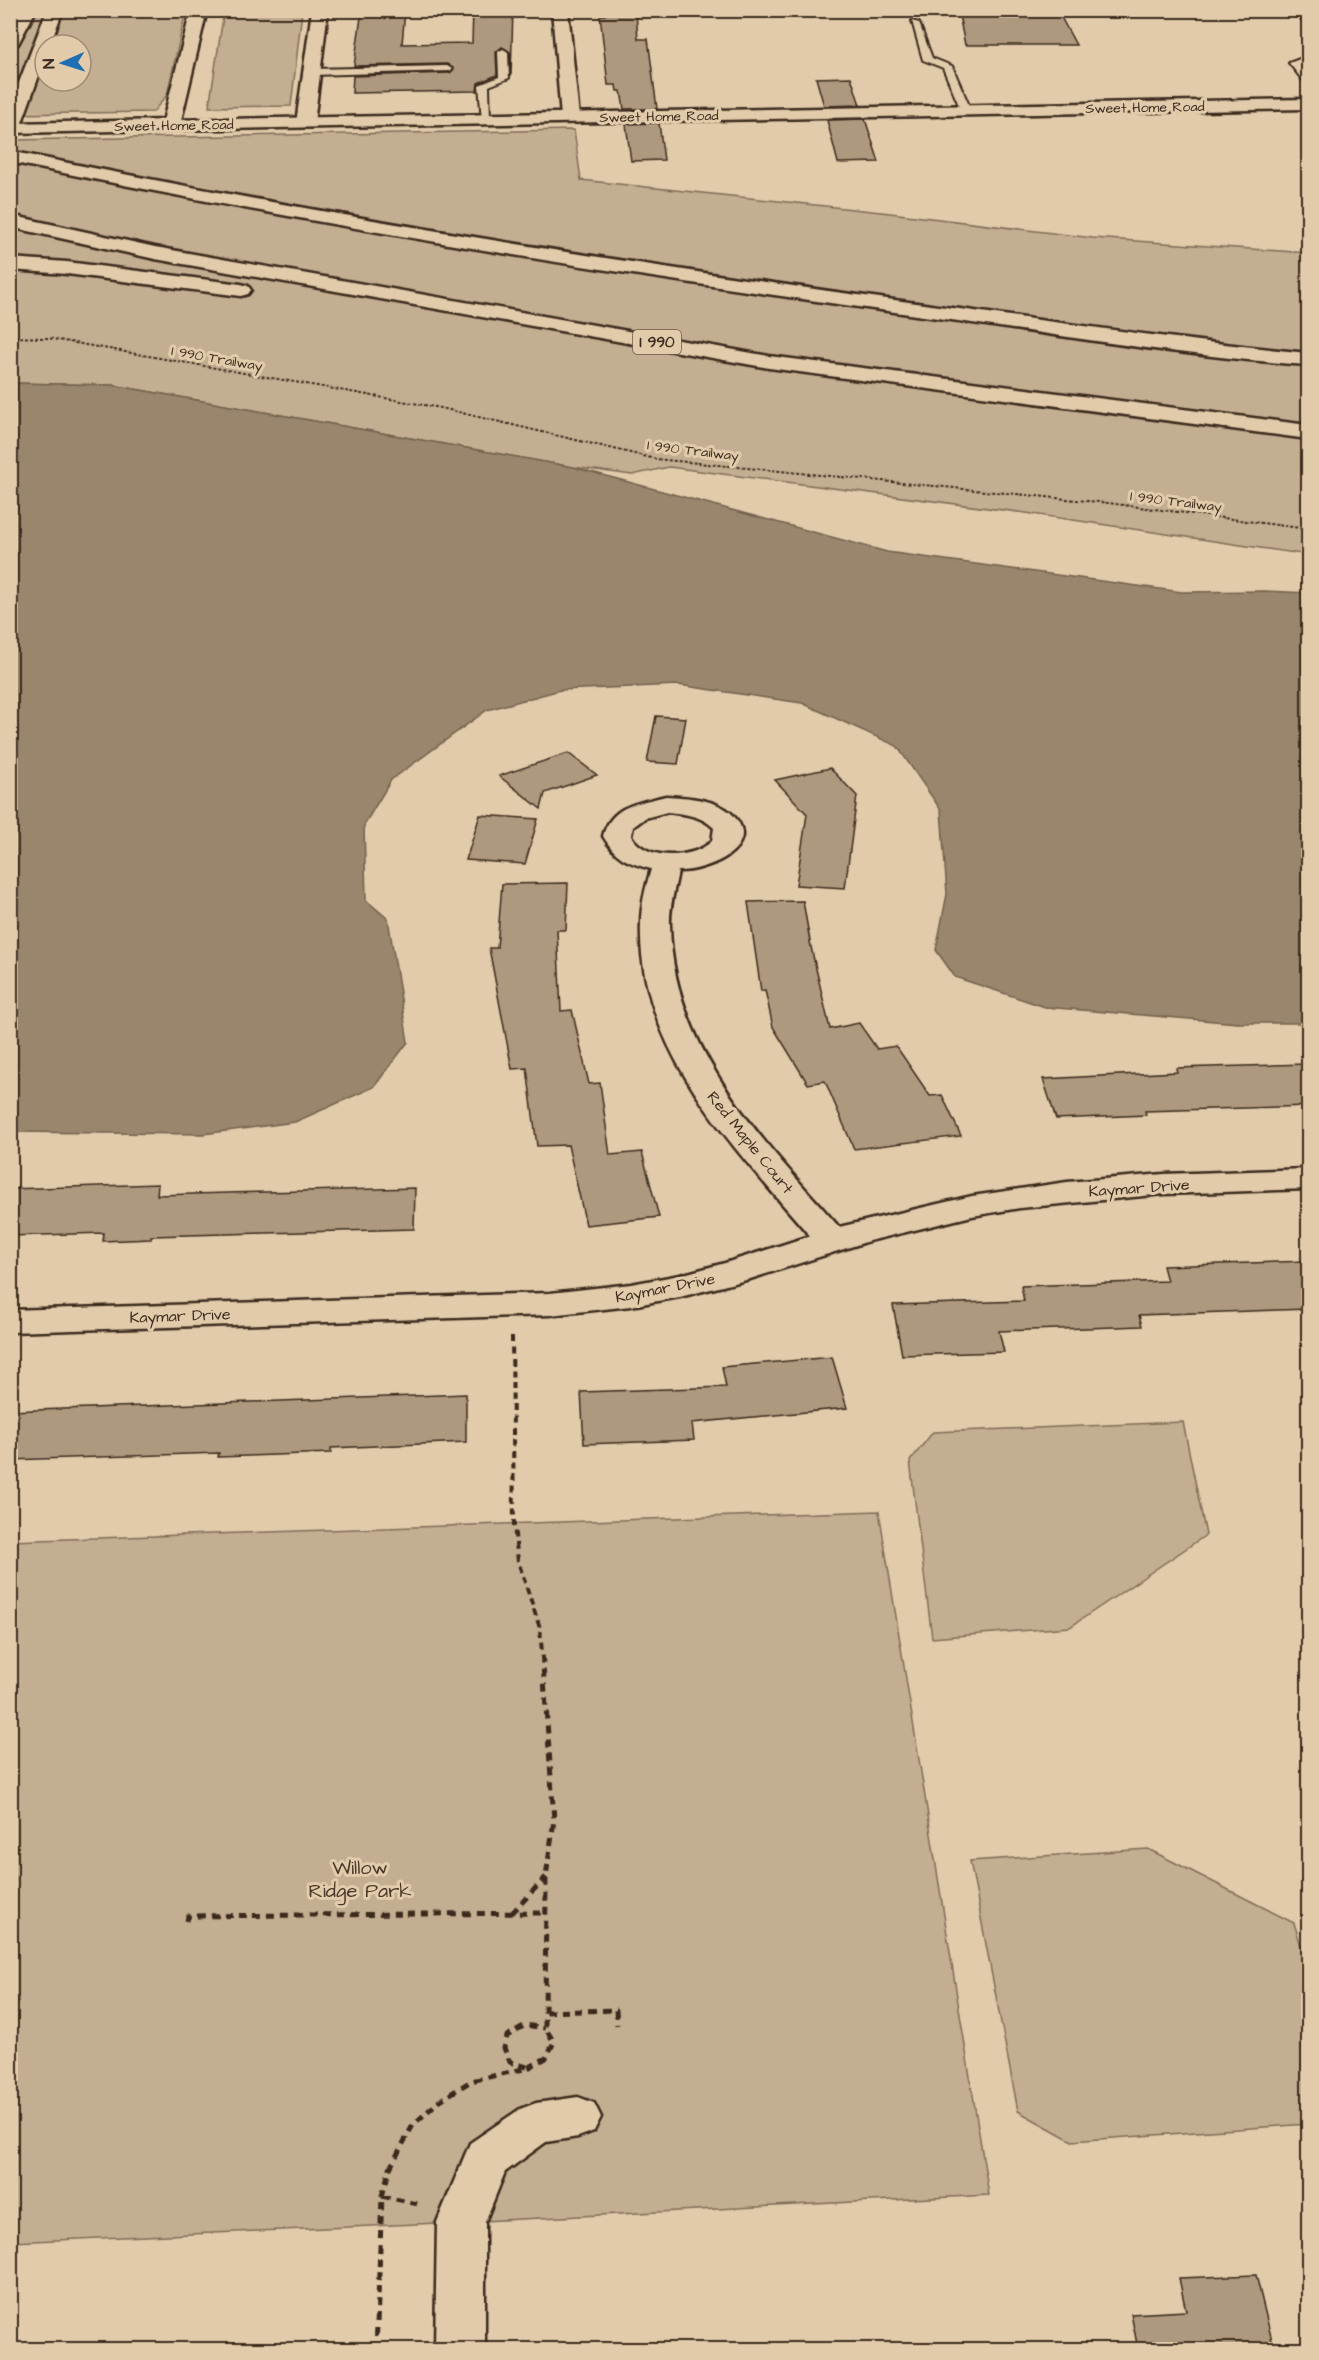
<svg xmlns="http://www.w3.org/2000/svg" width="1319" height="2360" font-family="'Architects Daughter',sans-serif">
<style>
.green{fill:#c3ae91;stroke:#7f6c58;stroke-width:1.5;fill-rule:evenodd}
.water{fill:#99866d;stroke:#73614d;stroke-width:1.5}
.building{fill:#ae997f;stroke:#3b2a1e;stroke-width:1.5}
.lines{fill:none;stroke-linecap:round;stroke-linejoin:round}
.service-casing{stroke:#3b2a1e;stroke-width:4}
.minor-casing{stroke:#3b2a1e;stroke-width:5}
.secondary-casing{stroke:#3b2a1e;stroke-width:5}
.motorway-casing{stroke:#3b2a1e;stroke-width:5}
.path-far2{stroke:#3b2a1e;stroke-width:2;stroke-dasharray:3 2;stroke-linecap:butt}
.path-far1{stroke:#3b2a1e;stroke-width:4;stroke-dasharray:7 4.5;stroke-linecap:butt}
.path{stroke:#3b2a1e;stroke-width:5;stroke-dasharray:8 6;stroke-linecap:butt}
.service{fill:#e1cbaa;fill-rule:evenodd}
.minor{fill:#e1cbaa;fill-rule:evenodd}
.secondary{fill:#e1cbaa;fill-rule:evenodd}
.motorway{fill:#e1cbaa;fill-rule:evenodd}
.labels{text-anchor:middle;stroke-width:6;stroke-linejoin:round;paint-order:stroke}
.far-street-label{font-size:14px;fill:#3b2a1e;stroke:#e1cbaa}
.shield{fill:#e1cbaa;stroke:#6d5a48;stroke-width:1.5}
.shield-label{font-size:15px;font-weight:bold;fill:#3b2a1e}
.street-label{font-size:16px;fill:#3b2a1e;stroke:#e1cbaa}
.near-park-label{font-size:20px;fill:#49372a;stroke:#e1cbaa}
</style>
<rect width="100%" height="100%" fill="#e1cbaa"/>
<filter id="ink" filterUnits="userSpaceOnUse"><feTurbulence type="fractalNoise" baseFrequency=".0167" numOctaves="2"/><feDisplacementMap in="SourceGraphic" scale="12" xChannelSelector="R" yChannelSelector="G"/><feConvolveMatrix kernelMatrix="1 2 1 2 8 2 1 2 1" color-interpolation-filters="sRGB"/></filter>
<g filter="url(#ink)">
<path class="green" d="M 10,11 L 186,11 L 167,95 L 153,112 L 11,114 ZM 45,45 L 81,45 L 81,81 L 45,81 Z
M 224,11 L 302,11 L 291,106 L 209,107 Z
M 574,130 L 581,180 L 890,213 L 1093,238 L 1308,253 L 1308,555 L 1026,513 L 669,467 L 632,475 L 573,467 L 112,385 L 11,383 L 11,140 Z
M 1183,1422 L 1206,1535 L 1070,1627 L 932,1638 L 910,1461 L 933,1432 Z
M 879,1511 L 989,2195 L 461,2222 L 11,2242 L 10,1541 Z
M 1148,1849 L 1294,1923 L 1308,1968 L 1308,2124 L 1072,2141 L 1018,2111 L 970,1861 Z"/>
<path class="water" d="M 11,383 L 112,385 L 573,467 L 887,552 L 1182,592 L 1265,591 L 1308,593 L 1308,1023 L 1238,1023 L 1045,1007 L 955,977 L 936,950 L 947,894 L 941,810 L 897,746 L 802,703 L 678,685 L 560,690 L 487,710 L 391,780 L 364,825 L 366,900 L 388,919 L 408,1042 L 374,1087 L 295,1122 L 203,1134 L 11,1132 Z"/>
<path class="building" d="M 362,10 L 405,10 L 402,44 L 472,43 L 473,10 L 513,10 L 511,76 L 510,52 L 502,47 L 496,52 L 497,75 L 478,83 L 477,91 L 352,93 L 353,76 L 450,73 L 454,69 L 447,64 L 354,66 Z
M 958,10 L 1057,10 L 1076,45 L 965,45 Z
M 605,13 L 636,13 L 638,39 L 648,39 L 657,109 L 624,109 L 621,91 L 617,91 L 616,85 L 608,85 L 600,15 L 605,15 Z
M 851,77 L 860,105 L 824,106 L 816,78 Z
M 865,119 L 879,162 L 838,163 L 827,120 Z
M 659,123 L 664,160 L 631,161 L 626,124 Z
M 656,716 L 686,718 L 678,764 L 647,762 Z
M 568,753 L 597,775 L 545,793 L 541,809 L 499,776 Z
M 830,768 L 857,796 L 845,888 L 796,885 L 807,814 L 775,780 Z
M 480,815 L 538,819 L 525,864 L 466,860 Z
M 568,883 L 566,930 L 557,930 L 561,1011 L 572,1010 L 589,1084 L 600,1083 L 610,1155 L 642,1152 L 659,1217 L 586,1225 L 568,1145 L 537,1146 L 527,1068 L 512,1069 L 489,948 L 497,948 L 502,884 Z
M 803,901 L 811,947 L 830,1029 L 859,1023 L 877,1049 L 896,1046 L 930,1096 L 942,1095 L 961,1136 L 854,1149 L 825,1081 L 808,1084 L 773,1027 L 765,990 L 761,991 L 748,902 Z
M 1308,1064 L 1308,1106 L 1145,1111 L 1146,1115 L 1056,1119 L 1043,1079 L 1177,1072 L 1176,1068 Z
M 158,1184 L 157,1195 L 415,1188 L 414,1229 L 151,1236 L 151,1239 L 103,1241 L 104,1233 L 10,1236 L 10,1189 Z
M 1308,1261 L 1308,1309 L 1139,1315 L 1142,1326 L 999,1331 L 1004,1352 L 902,1355 L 893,1305 L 1024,1301 L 1021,1286 L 1167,1281 L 1163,1266 Z
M 832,1357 L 847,1408 L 692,1423 L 694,1440 L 584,1444 L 581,1392 L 726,1387 L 722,1367 Z
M 466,1394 L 466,1442 L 331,1448 L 331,1453 L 218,1457 L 219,1453 L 10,1460 L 10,1411 Z
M 1256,2275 L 1274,2349 L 1138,2349 L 1131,2314 L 1186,2311 L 1179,2278 Z"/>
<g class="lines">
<g class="service-casing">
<path id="service" d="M 1308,12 L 1308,26 L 1305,25 L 1299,15 Z
M 912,21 L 919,23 L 932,58 L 952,66 L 971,110 L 969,112 L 961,110 L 943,68 L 923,60 Z
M 503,49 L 508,52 L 509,78 L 489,86 L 490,119 L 482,121 L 479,85 L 499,77 L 498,52 Z
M 1308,56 L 1308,62 L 1300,64 L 1308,75 L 1308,84 L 1305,83 L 1289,63 Z
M 447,66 L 452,69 L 450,71 L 312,75 L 307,72 L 312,69 Z"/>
</g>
<g class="minor-casing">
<path id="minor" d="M 191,10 L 207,10 L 180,125 L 177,129 L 165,129 L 162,125 Z
M 312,10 L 328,10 L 314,123 L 311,127 L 299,127 L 296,123 Z
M 552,10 L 568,10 L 579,117 L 576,121 L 564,121 L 561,117 Z
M 666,796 C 686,797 717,799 732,814 C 766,848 705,872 678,871 C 675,889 669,907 670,925 C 672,1049 762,1139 839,1227 L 972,1196 L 1067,1182 L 1164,1174 L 1308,1169 L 1308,1189 L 1164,1194 L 1020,1208 L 972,1216 L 869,1241 L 750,1279 L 680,1297 L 631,1306 L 550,1315 L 10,1332 L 10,1310 L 550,1293 L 631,1284 L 680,1275 L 725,1263 L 810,1236 C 734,1147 636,1048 641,922 C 641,904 646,886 651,869 C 626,862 616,858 603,836 C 611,805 639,803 666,796 ZM 667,812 C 684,814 701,815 714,828 L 712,841 C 692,860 646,861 631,836 L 633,827 L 645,818 Z
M 578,2097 L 594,2103 L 601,2117 L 594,2131 L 578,2137 L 546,2142 L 505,2172 L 485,2222 L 485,2350 L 435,2350 L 437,2222 L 470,2143 L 520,2109 L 536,2103 Z"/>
</g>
<g class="secondary-casing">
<path id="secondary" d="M 1308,99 L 1308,109 L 10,133 L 10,123 Z"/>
</g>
<g class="motorway-casing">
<path id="motorway" d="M 20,10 L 36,10 L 18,44 L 10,49 L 10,28 Z
M 47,10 L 63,10 L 50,45 L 45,45 L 45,59 L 20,128 L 17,132 L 10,133 L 10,106 Z
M 10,151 C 308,213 607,261 909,302 C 1042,320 1174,340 1308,353 L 1308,365 C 1175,356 1042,332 909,314 C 608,273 308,224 10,162 Z
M 10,215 L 155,247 L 769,356 L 1308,425 L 1308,439 L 769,368 L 155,259 L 10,227 Z
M 10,258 L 67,262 L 241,284 L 248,286 L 251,290 L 248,294 L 241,296 L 67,274 L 10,270 Z"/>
</g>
<path class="path-far2" d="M 10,337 L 47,338 L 441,408 L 656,459 L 1108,503 L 1308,529"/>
<path class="path-far1" d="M 512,1336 L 514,1526 L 518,1561 L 540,1628 L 542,1653"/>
<path class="path" d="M 512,1913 L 546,1877
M 187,1921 L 188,1916 L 547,1913
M 546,2012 L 616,2010 L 617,2025
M 527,2067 L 510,2062 L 504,2048 L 507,2036 L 525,2025 L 545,2028
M 382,2196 L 422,2205
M 376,2350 L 382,2196 L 390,2168 L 413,2125 L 439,2101 L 471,2081 L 528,2068 L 546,2058 L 554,2042 L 545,2028 L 546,1877 L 554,1820 L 542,1651"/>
<use href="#service" class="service"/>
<use href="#minor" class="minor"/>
<use href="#secondary" class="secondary"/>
<use href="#motorway" class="motorway"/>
</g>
</g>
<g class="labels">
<g class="far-street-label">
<text transform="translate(1145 107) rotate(-1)" y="5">Sweet Home Road</text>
<text transform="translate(659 116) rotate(-1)" y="5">Sweet Home Road</text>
<text transform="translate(174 125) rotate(-1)" y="5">Sweet Home Road</text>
<text transform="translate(217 358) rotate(10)" y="5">I 990 Trailway</text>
<text transform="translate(693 450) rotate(7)" y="5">I 990 Trailway</text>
<text transform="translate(1176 501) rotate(7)" y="5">I 990 Trailway</text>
</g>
<rect class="shield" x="633" y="330" width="48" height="24" rx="4.5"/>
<g class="shield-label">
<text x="657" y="347">I 990</text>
</g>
<g class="street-label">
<text transform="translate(751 1142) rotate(51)" y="6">Red Maple Court</text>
<text transform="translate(1139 1187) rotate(-4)" y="6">Kaymar Drive</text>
<text transform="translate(665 1287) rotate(-11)" y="6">Kaymar Drive</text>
<text transform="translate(180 1315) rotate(-2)" y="6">Kaymar Drive</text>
</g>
<g class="near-park-label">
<text x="360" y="1874">Willow<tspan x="360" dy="23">Ridge Park</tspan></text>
</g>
</g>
<rect width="1319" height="2360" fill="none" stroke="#e1cbaa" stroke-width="36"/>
<rect x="18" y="18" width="1283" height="2324" fill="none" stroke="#3b2a1e" stroke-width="2" filter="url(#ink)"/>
<g transform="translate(63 63) rotate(267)"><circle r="28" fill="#e1cbaa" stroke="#9f8b72" stroke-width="1.5"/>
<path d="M0-4.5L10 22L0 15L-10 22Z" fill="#1f6fb2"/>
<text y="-9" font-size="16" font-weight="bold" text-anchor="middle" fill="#3b2a1e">N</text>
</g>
</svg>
